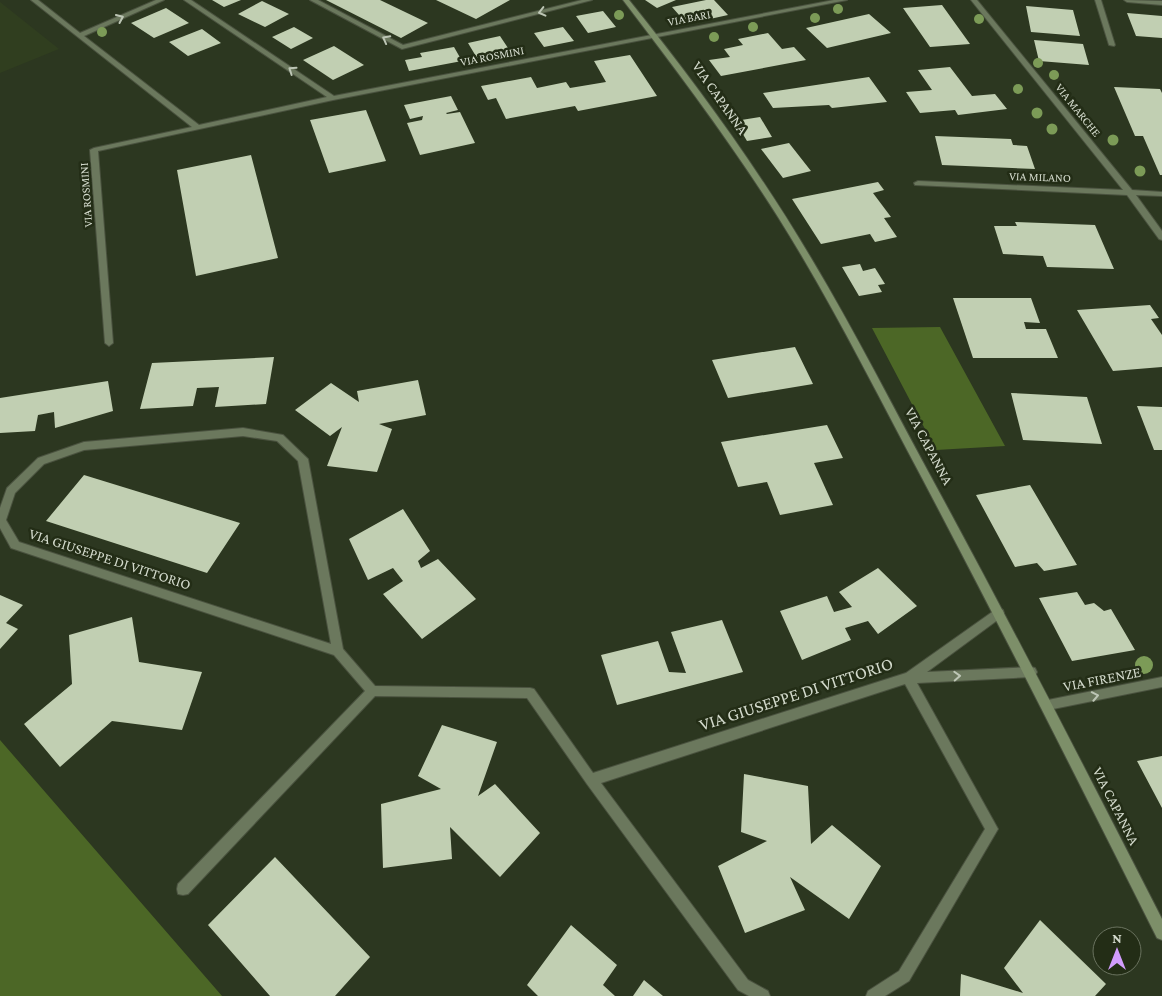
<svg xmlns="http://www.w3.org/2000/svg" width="1162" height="996" font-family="'Crimson Pro',serif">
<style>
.built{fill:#303e1f}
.green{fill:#4c6726}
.building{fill:#c1cfb2}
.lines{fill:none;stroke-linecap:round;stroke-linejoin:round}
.street-casing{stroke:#4a523f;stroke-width:2}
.secondary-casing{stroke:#4a523f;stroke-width:2}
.street{fill:#6b785d;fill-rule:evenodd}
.secondary{fill:#7d8f69;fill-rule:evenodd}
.tree{fill:#7c9b57}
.oneway{stroke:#bdc6b5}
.labels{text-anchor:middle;stroke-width:5;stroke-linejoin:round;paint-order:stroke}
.far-street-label{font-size:12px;fill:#d2d9cb;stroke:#232d16}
.street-label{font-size:15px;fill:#d2d9cb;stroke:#232d16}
.near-street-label{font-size:18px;fill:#d2d9cb;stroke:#232d16}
</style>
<rect width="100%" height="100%" fill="#2c3720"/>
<path class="built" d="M 0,2 L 59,49 L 0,73 Z"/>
<path class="green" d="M 940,327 L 1005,446 L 936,450 L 872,328 Z
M 0,740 L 222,996 L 0,996 Z"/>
<path class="building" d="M 212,0 L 241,0 L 224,7 Z
M 326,0 L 380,0 L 428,23 L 401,38 Z
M 436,0 L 510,0 L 476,19 Z
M 645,0 L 676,0 L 657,8 Z
M 706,0 L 714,0 L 728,15 L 687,24 L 672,7 Z
M 262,1 L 289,14 L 265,27 L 238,14 Z
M 942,5 L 970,44 L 930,47 L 903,8 Z
M 1026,6 L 1073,10 L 1080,36 L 1031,32 Z
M 166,8 L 189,23 L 154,38 L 131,23 Z
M 603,11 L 616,27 L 588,33 L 576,16 Z
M 1127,13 L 1162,16 L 1162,38 L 1136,36 Z
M 869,14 L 891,33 L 827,48 L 806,28 Z
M 294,27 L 313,38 L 291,49 L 272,37 Z
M 563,27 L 574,41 L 544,47 L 534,33 Z
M 202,29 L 221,43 L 188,56 L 169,42 Z
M 768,33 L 782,49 L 794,47 L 806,60 L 721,76 L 709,60 L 730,57 L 724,49 L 743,45 L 738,39 Z
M 500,36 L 510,51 L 477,58 L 468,43 Z
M 1034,40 L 1083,44 L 1089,65 L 1039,61 Z
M 334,46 L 364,65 L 333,80 L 303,60 Z
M 454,47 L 462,61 L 409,71 L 405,60 L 422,57 L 420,53 Z
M 630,55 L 657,96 L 578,111 L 575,106 L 506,119 L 496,98 L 488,100 L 481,86 L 531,77 L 537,88 L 566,82 L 570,88 L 606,82 L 594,61 Z
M 950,67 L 972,96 L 995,94 L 1007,109 L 958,115 L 955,110 L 920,113 L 906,92 L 932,90 L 918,70 Z
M 869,77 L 887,102 L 832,108 L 829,105 L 773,108 L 763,93 Z
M 1114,87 L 1160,89 L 1162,93 L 1162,175 L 1160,175 L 1143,136 L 1135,136 Z
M 451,96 L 458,110 L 446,113 L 447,114 L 460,112 L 475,143 L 420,155 L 407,123 L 422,120 L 423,116 L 410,119 L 404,105 Z
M 366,110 L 386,161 L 329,173 L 310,120 Z
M 760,117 L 772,137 L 747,141 L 735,121 Z
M 935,136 L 1011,139 L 1013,145 L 1027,146 L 1035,169 L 942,165 Z
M 789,143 L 811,171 L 783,178 L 761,149 Z
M 251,155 L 278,258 L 196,276 L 177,170 Z
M 878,182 L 884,190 L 873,193 L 891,217 L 884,218 L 897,237 L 875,242 L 870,234 L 821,244 L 792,199 Z
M 1015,222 L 1095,225 L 1114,269 L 1047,267 L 1043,256 L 1003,254 L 994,226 L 1017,226 Z
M 860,264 L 863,271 L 875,268 L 885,284 L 878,285 L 882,292 L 859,296 L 842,267 Z
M 953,298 L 1031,298 L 1040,323 L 1024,322 L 1026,329 L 1046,329 L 1058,358 L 973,358 Z
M 1150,305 L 1159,318 L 1151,319 L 1162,335 L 1162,367 L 1113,371 L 1077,310 Z
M 795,347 L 813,384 L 728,398 L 712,360 Z
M 274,357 L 266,404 L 215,407 L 219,387 L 197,388 L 193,406 L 140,409 L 152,363 Z
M 418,380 L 426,415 L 379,424 L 392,429 L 377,472 L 327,466 L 342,427 L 330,436 L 295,410 L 331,383 L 359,402 L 357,391 Z
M 108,381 L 113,411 L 55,428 L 54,412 L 38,415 L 35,431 L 0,433 L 0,398 Z
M 1011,393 L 1087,397 L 1102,444 L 1023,440 Z
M 1137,406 L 1162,407 L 1162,450 L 1154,450 Z
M 827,425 L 843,458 L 814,463 L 833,505 L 780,515 L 767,482 L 738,487 L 721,442 Z
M 84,475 L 240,523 L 207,573 L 46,521 Z
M 1030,485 L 1077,565 L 1044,571 L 1037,563 L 1015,567 L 976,495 Z
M 403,509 L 430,551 L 418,561 L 421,568 L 438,559 L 476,599 L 422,639 L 383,594 L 403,581 L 393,568 L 368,580 L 349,539 Z
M 878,568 L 917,606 L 878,634 L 868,621 L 845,628 L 851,640 L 802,660 L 780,611 L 827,596 L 834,612 L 852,607 L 839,592 Z
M 1077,592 L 1085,605 L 1094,603 L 1104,611 L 1111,609 L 1135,650 L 1072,661 L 1039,598 Z
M 0,595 L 23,605 L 6,623 L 18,629 L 0,649 Z
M 132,617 L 139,662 L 202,672 L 182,730 L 112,721 L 60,767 L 24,724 L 72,684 L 69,635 Z
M 722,620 L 743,672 L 617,705 L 601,655 L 658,641 L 669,672 L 686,673 L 671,632 Z
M 442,725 L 497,742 L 478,796 L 495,784 L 540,833 L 500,877 L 450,827 L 452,859 L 383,868 L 381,804 L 441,789 L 418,776 Z
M 1162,756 L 1162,808 L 1137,761 Z
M 744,774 L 808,786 L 811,844 L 832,825 L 881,866 L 849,919 L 790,877 L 805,910 L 745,933 L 718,866 L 767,841 L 741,832 Z
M 275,857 L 370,957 L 335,996 L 270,996 L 208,925 Z
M 1040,920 L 1106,984 L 1095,996 L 960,996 L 961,974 L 1023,993 L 1004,968 Z
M 571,925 L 617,965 L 603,985 L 615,996 L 538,996 L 527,985 Z
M 644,980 L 663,996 L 633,996 Z"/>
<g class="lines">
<g class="street-casing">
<path id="street" d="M 31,0 L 38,0 L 80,33 L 156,0 L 164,0 L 84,36 L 199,125 L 327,97 L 184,0 L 191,0 L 334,96 L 834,0 L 847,0 L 333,100 L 98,151 L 113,343 L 109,346 L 105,343 L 90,150 L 94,148 L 192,127 Z
M 310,0 L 318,0 L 403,45 L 582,0 L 592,0 L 402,49 Z
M 971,0 L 977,0 L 1132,190 L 1162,192 L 1162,196 L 1136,195 L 1162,231 L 1162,240 L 1159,239 L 1127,195 L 915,185 L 914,183 L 918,181 L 1123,190 Z
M 1095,0 L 1101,0 L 1115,45 L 1114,46 L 1109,45 Z
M 1124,0 L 1162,1 L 1162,5 L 1127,2 Z
M 243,428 L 283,435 L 308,459 L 343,649 L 375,686 L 530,688 L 534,689 L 593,773 L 906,673 L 995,610 L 999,608 L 1003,610 L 1004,613 L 1003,616 L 927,672 L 1031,667 L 1035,668 L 1037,672 L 1035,676 L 1031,677 L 917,683 L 998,829 L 909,981 L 885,996 L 866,996 L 868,991 L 899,971 L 985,829 L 905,684 L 601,783 L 748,980 L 768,991 L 770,996 L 749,996 L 738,990 L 587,784 L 527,698 L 375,696 L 188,894 L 183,895 L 178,894 L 177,889 L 178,884 L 365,691 L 334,655 L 11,548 L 0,528 L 0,508 L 7,488 L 38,458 L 84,442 ZM 243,436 L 277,441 L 298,461 L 331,644 L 19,542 L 6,520 L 15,493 L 44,464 L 84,450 Z
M 1162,677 L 1162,687 L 1048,710 L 1044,709 L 1042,705 L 1044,701 L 1048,700 Z"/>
</g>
<g class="secondary-casing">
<path id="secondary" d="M 623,0 L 629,0 C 695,82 757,167 811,258 C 856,333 895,411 937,488 C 1014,630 1088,774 1162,919 L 1162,940 L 1157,938 C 1080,784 1002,630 922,478 C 875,390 831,301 778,217 C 730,141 677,71 623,0 Z"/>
</g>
<use href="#street" class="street"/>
<use href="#secondary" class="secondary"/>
</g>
<g class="tree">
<circle cx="838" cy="9" r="5"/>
<circle cx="619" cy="15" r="5"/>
<circle cx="815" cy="18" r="5"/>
<circle cx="979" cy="19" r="5"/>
<circle cx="753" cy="27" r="5"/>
<circle cx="102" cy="32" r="5"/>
<circle cx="714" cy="37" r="5"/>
<circle cx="1038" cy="63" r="5"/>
<circle cx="1054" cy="75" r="5"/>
<circle cx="1018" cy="89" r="5"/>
<circle cx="1037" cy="113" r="5.5"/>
<circle cx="1052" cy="129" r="5.5"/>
<circle cx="1113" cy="140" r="5.5"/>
<circle cx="1140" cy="171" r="5.5"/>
<circle cx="1144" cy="665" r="9"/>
</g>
<defs><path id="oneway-chevron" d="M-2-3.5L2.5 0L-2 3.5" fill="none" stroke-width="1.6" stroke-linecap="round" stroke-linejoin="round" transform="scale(1.25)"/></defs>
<g class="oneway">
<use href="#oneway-chevron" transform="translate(542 12) rotate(166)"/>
<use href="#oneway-chevron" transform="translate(120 18) rotate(-24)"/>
<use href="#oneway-chevron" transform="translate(386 39) rotate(-152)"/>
<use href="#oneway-chevron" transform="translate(292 70) rotate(-146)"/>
<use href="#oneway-chevron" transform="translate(957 676) rotate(-3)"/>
<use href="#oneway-chevron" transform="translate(1095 696) rotate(-11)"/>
</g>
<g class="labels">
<g class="far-street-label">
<text transform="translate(689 18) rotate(-11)" y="4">VIA BARI</text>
<text transform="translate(492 56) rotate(-11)" y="4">VIA ROSMINI</text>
<text transform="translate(1078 110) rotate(51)" y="4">VIA MARCHE</text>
<text transform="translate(1040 177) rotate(2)" y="4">VIA MILANO</text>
<text transform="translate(86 195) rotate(-94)" y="4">VIA ROSMINI</text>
</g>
<g class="street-label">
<text transform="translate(720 98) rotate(55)" y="5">VIA CAPANNA</text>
<text transform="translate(929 446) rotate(62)" y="5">VIA CAPANNA</text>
<text transform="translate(110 559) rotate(18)" y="5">VIA GIUSEPPE DI VITTORIO</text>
<text transform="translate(1102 679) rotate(-11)" y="5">VIA FIRENZE</text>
<text transform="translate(1116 806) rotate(63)" y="5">VIA CAPANNA</text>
</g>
<g class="near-street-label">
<text transform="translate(796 694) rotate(-18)" y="6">VIA GIUSEPPE DI VITTORIO</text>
</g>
</g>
<g transform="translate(1117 951)"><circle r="24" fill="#232d16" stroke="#69725e"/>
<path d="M0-4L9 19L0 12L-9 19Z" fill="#d29dfd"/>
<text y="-8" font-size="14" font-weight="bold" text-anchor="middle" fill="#d2d9cb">N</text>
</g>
</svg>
